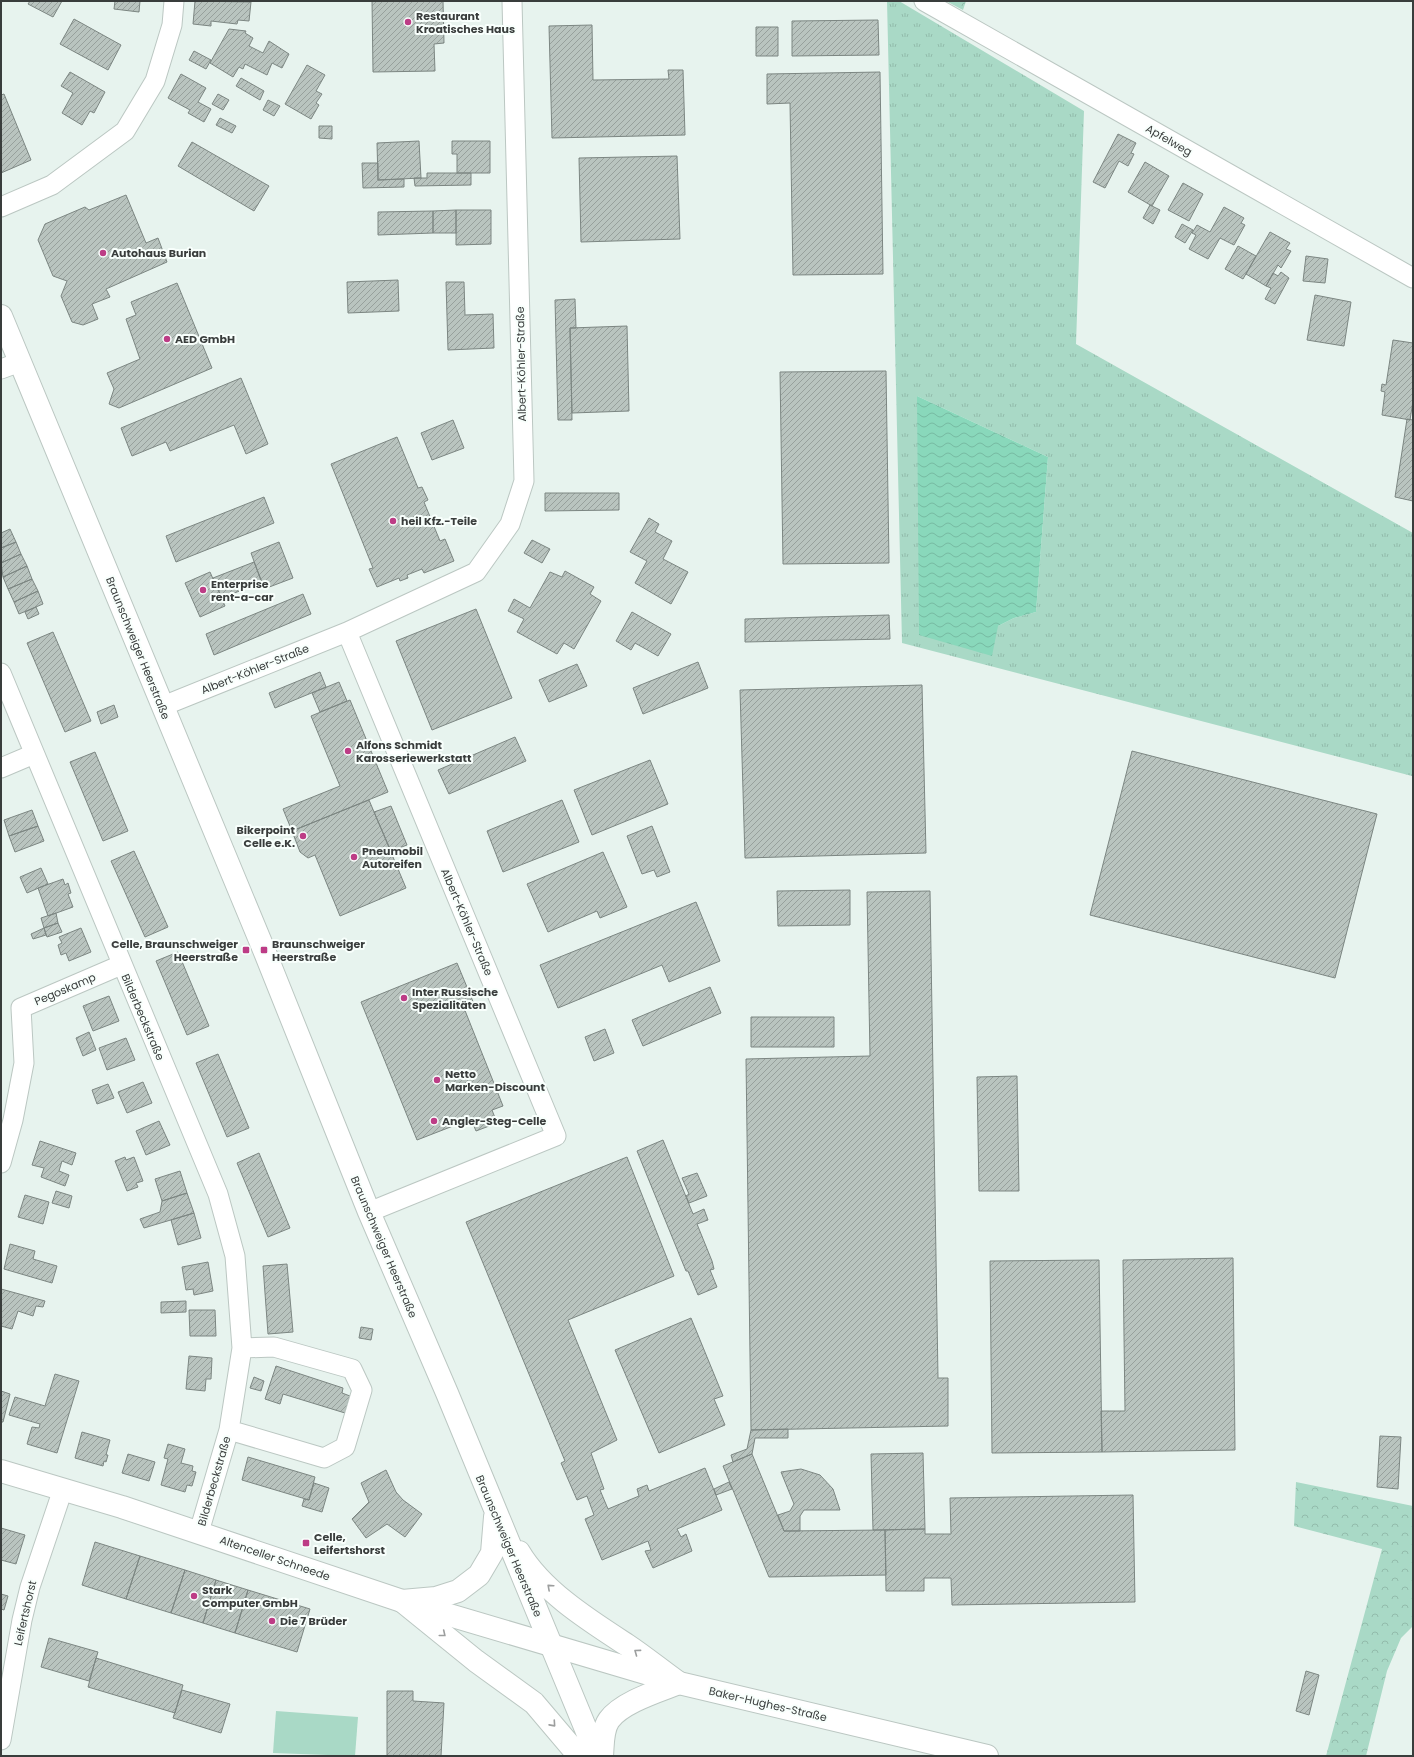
<svg xmlns="http://www.w3.org/2000/svg" width="1414" height="1757" font-family="Poppins,sans-serif">
<style>
.grass{fill:url(#grass-tufts);fill-rule:evenodd}
.forest{fill:url(#forest-crowns)}
.park{fill:#a9d9c6}
.water{fill:url(#water-waves)}
.building{fill:url(#building-hatch);stroke:#7c8682}
.lines{fill:none;stroke-linecap:round;stroke-linejoin:round}
.street-casing{stroke:#bbc7c2;stroke-width:21}
.secondary-casing{stroke:#bbc7c2;stroke-width:24}
.primary-casing{stroke:#bbc7c2;stroke-width:24}
.street{stroke:#fff;stroke-width:19}
.secondary{stroke:#fff;stroke-width:22}
.primary{stroke:#fff;stroke-width:22}
.oneway{stroke:#9c9e9e}
.poi-dot{fill:#bd3c86;stroke:#f8fffc;stroke-width:1.5}
.labels{text-anchor:middle;stroke-width:4;stroke-linejoin:round;paint-order:stroke}
.poi-label{font-size:11px;font-weight:bold;fill:#393d3c;stroke:#f8fffc;text-anchor:start}
.street-label{font-size:11px;fill:#393d3c;stroke:#f8fffc}
</style>
<defs>
<pattern id="grass-tufts" width="24" height="20" patternUnits="userSpaceOnUse"><rect width="24" height="20" fill="#a9d9c6"/><path d="M3 7l-1-3M5 7V3M7 7l1-3M15 17l-1-3M17 17v-4M19 17l1-3" fill="none" stroke="#92bbab"/></pattern>
<pattern id="forest-crowns" width="20" height="18" patternUnits="userSpaceOnUse"><rect width="20" height="18" fill="#a9d9c6"/><path d="M2 6a3 3 0 1 1 6 0M12 15a3 3 0 1 1 6 0" fill="none" stroke="#92bbab"/></pattern>
<pattern id="water-waves" width="16" height="10" patternUnits="userSpaceOnUse"><rect width="16" height="10" fill="#89d8bb"/><path d="M0 5q4-4 8 0t8 0" fill="none" stroke="#77baa2"/></pattern>
<pattern id="building-hatch" width="6" height="6" patternUnits="userSpaceOnUse"><rect width="6" height="6" fill="#b9c4bf"/><path d="M-1 1l2-2M0 6l6-6M5 7l2-2" fill="none" stroke="#97a09c"/></pattern>
</defs>
<rect width="100%" height="100%" fill="#e7f3ee"/>
<path class="grass" d="M 887,1 L 899,1 L 1084,111 L 1076,344 L 1413,533 L 1412,776 L 902,643 ZM 917,396 L 1048,457 L 1036,612 L 1014,618 L 998,626 Z"/>
<path class="forest" d="M 946,1 L 966,1 L 963,10 Z
M 1296,1482 L 1413,1506 L 1413,1626 L 1401,1638 L 1387,1671 L 1366,1756 L 1326,1756 L 1382,1549 L 1294,1526 Z"/>
<path class="park" d="M 276,1711 L 358,1717 L 355,1756 L 273,1753 Z"/>
<path class="water" d="M 917,396 L 1048,457 L 1036,612 L 1014,618 L 998,626 L 992,656 L 919,635 Z"/>
<path class="building" d="M 30,1 L 62,1 L 53,17 L 28,4 Z
M 115,1 L 140,1 L 139,12 L 114,9 Z
M 195,1 L 251,2 L 249,21 L 238,20 L 237,24 L 211,21 L 211,26 L 193,24 Z
M 372,1 L 443,1 L 444,43 L 434,44 L 435,71 L 373,72 Z
M 74,19 L 121,45 L 108,70 L 60,44 Z
M 878,20 L 879,55 L 792,56 L 792,21 Z
M 592,25 L 593,80 L 669,79 L 668,70 L 683,70 L 685,135 L 552,138 L 549,26 Z
M 756,27 L 778,27 L 778,56 L 756,56 Z
M 229,29 L 246,31 L 245,33 L 253,38 L 249,46 L 263,53 L 269,41 L 289,54 L 282,68 L 272,63 L 267,75 L 245,64 L 243,69 L 239,67 L 233,77 L 210,63 Z
M 194,51 L 211,60 L 206,69 L 189,60 Z
M 307,65 L 325,75 L 316,91 L 322,94 L 316,103 L 319,105 L 311,119 L 285,104 Z
M 70,72 L 105,92 L 94,113 L 90,111 L 82,125 L 62,113 L 73,93 L 61,86 Z
M 880,72 L 883,274 L 793,275 L 790,103 L 767,104 L 767,74 Z
M 181,74 L 206,88 L 198,102 L 211,109 L 204,122 L 188,113 L 190,110 L 168,98 Z
M 241,78 L 264,91 L 260,100 L 236,86 Z
M 4,94 L 31,160 L 1,173 L 1,95 Z
M 218,94 L 229,100 L 223,110 L 212,104 Z
M 268,100 L 280,106 L 274,116 L 263,110 Z
M 220,118 L 236,126 L 232,133 L 216,125 Z
M 319,126 L 332,126 L 332,139 L 319,138 Z
M 1118,134 L 1136,143 L 1131,153 L 1134,154 L 1128,166 L 1119,161 L 1105,188 L 1093,182 Z
M 419,141 L 421,178 L 378,180 L 377,143 Z
M 452,141 L 490,141 L 490,173 L 457,173 L 457,154 L 452,154 Z
M 192,142 L 269,186 L 254,211 L 178,166 Z
M 677,156 L 680,239 L 581,242 L 579,158 Z
M 1145,162 L 1169,176 L 1152,206 L 1128,192 Z
M 362,163 L 378,163 L 378,180 L 404,179 L 404,187 L 363,188 Z
M 427,173 L 471,173 L 471,185 L 415,186 L 414,178 L 427,178 Z
M 1183,183 L 1203,194 L 1189,221 L 1168,210 Z
M 126,195 L 146,243 L 158,238 L 167,262 L 106,289 L 110,297 L 92,304 L 98,319 L 83,325 L 72,322 L 61,296 L 67,281 L 53,276 L 38,240 L 45,224 L 85,207 L 89,210 Z
M 1150,205 L 1160,210 L 1153,224 L 1143,218 Z
M 1224,207 L 1244,218 L 1241,223 L 1245,225 L 1234,245 L 1220,238 L 1208,259 L 1189,249 L 1196,235 L 1192,233 L 1197,225 L 1210,232 Z
M 456,210 L 456,233 L 433,233 L 433,211 Z
M 456,210 L 491,210 L 491,244 L 456,245 Z
M 433,211 L 433,233 L 378,235 L 378,212 Z
M 1182,224 L 1193,230 L 1185,243 L 1175,237 Z
M 1270,232 L 1290,243 L 1286,249 L 1291,251 L 1281,268 L 1278,265 L 1266,286 L 1246,274 Z
M 1238,246 L 1256,256 L 1243,279 L 1225,269 Z
M 1306,256 L 1328,259 L 1325,283 L 1303,281 Z
M 1281,272 L 1289,278 L 1275,304 L 1265,299 L 1271,288 L 1266,286 L 1273,273 L 1278,276 Z
M 398,280 L 399,311 L 348,313 L 347,282 Z
M 446,282 L 464,282 L 465,315 L 493,314 L 494,348 L 448,350 Z
M 177,283 L 212,368 L 119,408 L 109,404 L 114,389 L 107,373 L 140,359 L 126,319 L 136,315 L 131,302 Z
M 1315,295 L 1351,302 L 1344,346 L 1307,340 Z
M 575,299 L 576,328 L 570,328 L 572,420 L 558,420 L 555,300 Z
M 627,326 L 629,411 L 572,413 L 570,328 Z
M 1393,340 L 1413,343 L 1413,401 L 1410,420 L 1382,415 L 1385,392 L 1381,391 L 1382,384 L 1386,385 Z
M 886,371 L 889,563 L 783,564 L 780,372 Z
M 241,378 L 268,444 L 246,454 L 234,425 L 170,451 L 166,442 L 132,456 L 121,428 Z
M 1407,419 L 1413,420 L 1413,501 L 1395,497 Z
M 453,420 L 464,448 L 432,460 L 421,433 Z
M 397,437 L 418,488 L 422,487 L 428,500 L 424,502 L 440,541 L 445,539 L 454,561 L 424,573 L 422,569 L 407,575 L 408,578 L 400,581 L 399,578 L 377,587 L 369,569 L 373,568 L 331,464 Z
M 545,493 L 619,493 L 619,510 L 545,511 Z
M 264,497 L 274,523 L 176,562 L 166,536 Z
M 649,518 L 659,524 L 655,532 L 672,541 L 663,559 L 688,572 L 671,604 L 635,583 L 647,561 L 630,552 Z
M 10,529 L 16,542 L 1,548 L 1,533 Z
M 532,540 L 550,549 L 542,563 L 524,553 Z
M 16,542 L 21,554 L 1,563 L 1,548 Z
M 279,542 L 293,578 L 264,589 L 251,553 Z
M 21,554 L 27,566 L 3,577 L 1,563 Z
M 254,562 L 262,582 L 222,598 L 213,578 Z
M 27,566 L 32,579 L 8,589 L 3,577 Z
M 565,571 L 594,587 L 590,594 L 601,601 L 574,649 L 564,643 L 557,654 L 517,632 L 524,619 L 508,611 L 514,599 L 530,608 L 550,572 L 562,577 Z
M 210,572 L 225,606 L 200,617 L 185,583 Z
M 32,579 L 38,591 L 14,602 L 8,589 Z
M 38,591 L 43,604 L 19,614 L 14,602 Z
M 303,594 L 311,614 L 214,655 L 206,634 Z
M 36,607 L 39,614 L 28,619 L 25,612 Z
M 476,609 L 512,698 L 432,730 L 396,641 Z
M 632,612 L 671,634 L 658,656 L 635,643 L 631,650 L 616,641 Z
M 889,615 L 890,639 L 745,642 L 745,619 Z
M 53,632 L 91,721 L 65,732 L 27,643 Z
M 698,662 L 708,688 L 643,714 L 633,688 Z
M 577,664 L 587,686 L 549,702 L 539,680 Z
M 320,672 L 326,687 L 275,708 L 269,693 Z
M 339,682 L 347,701 L 320,712 L 312,693 Z
M 922,685 L 926,853 L 745,858 L 740,690 Z
M 350,700 L 388,792 L 292,831 L 283,809 L 340,786 L 311,716 Z
M 114,705 L 118,717 L 101,724 L 97,712 Z
M 515,737 L 526,761 L 449,794 L 438,770 Z
M 1132,751 L 1377,814 L 1335,978 L 1090,915 Z
M 95,752 L 128,831 L 103,841 L 70,762 Z
M 650,760 L 668,804 L 592,835 L 574,790 Z
M 369,800 L 406,888 L 340,916 L 315,855 L 308,858 L 300,852 L 292,831 Z
M 562,800 L 579,842 L 503,872 L 487,831 Z
M 391,806 L 407,845 L 391,851 L 374,812 Z
M 32,810 L 38,826 L 9,836 L 4,820 Z
M 38,826 L 44,841 L 15,852 L 9,836 Z
M 652,826 L 670,872 L 657,877 L 654,870 L 642,874 L 627,836 Z
M 134,851 L 168,927 L 145,937 L 111,861 Z
M 603,852 L 627,907 L 600,918 L 597,911 L 548,932 L 527,884 Z
M 41,868 L 48,884 L 27,893 L 20,877 Z
M 63,879 L 65,885 L 68,883 L 71,893 L 68,894 L 73,907 L 48,916 L 38,888 Z
M 850,890 L 850,925 L 778,926 L 777,891 Z
M 930,891 L 938,1378 L 948,1378 L 948,1426 L 751,1430 L 746,1059 L 870,1056 L 867,892 Z
M 696,902 L 720,961 L 669,982 L 662,965 L 558,1008 L 540,965 Z
M 56,913 L 58,923 L 44,928 L 41,918 Z
M 58,923 L 62,932 L 47,937 L 44,928 Z
M 44,928 L 46,935 L 33,939 L 31,934 Z
M 81,928 L 91,952 L 69,961 L 66,953 L 61,955 L 58,945 L 62,943 L 59,937 Z
M 178,952 L 209,1026 L 187,1035 L 156,961 Z
M 457,963 L 474,1004 L 464,1008 L 503,1106 L 492,1110 L 497,1123 L 476,1131 L 471,1119 L 417,1140 L 361,1002 Z
M 710,987 L 721,1013 L 643,1046 L 632,1020 Z
M 109,996 L 119,1021 L 93,1031 L 83,1006 Z
M 751,1017 L 834,1017 L 834,1047 L 751,1047 Z
M 605,1029 L 614,1053 L 594,1061 L 585,1037 Z
M 89,1032 L 96,1050 L 83,1056 L 76,1038 Z
M 126,1038 L 135,1060 L 107,1070 L 99,1048 Z
M 218,1054 L 249,1128 L 227,1137 L 196,1063 Z
M 1017,1076 L 1019,1191 L 979,1191 L 977,1077 Z
M 143,1082 L 152,1103 L 127,1113 L 118,1092 Z
M 108,1084 L 114,1098 L 97,1104 L 92,1090 Z
M 159,1121 L 170,1145 L 146,1155 L 136,1131 Z
M 663,1140 L 693,1214 L 704,1209 L 708,1220 L 697,1224 L 712,1261 L 714,1269 L 710,1270 L 717,1287 L 698,1295 L 688,1271 L 686,1271 L 637,1151 Z
M 40,1141 L 76,1153 L 72,1165 L 62,1161 L 59,1171 L 69,1175 L 65,1186 L 41,1177 L 44,1168 L 32,1165 Z
M 259,1153 L 290,1228 L 268,1237 L 237,1163 Z
M 125,1157 L 126,1160 L 134,1157 L 143,1181 L 136,1183 L 138,1187 L 127,1191 L 115,1161 Z
M 627,1157 L 674,1276 L 568,1320 L 617,1440 L 591,1453 L 604,1489 L 600,1490 L 608,1509 L 639,1496 L 637,1489 L 647,1485 L 649,1491 L 705,1468 L 722,1510 L 677,1529 L 681,1537 L 686,1534 L 692,1551 L 653,1568 L 645,1551 L 651,1550 L 648,1541 L 602,1560 L 585,1519 L 594,1515 L 587,1496 L 577,1500 L 561,1463 L 565,1461 L 466,1222 Z
M 180,1171 L 187,1193 L 162,1201 L 155,1179 Z
M 697,1173 L 707,1196 L 689,1203 L 686,1196 L 689,1194 L 682,1178 Z
M 56,1191 L 72,1196 L 69,1208 L 52,1203 Z
M 187,1193 L 194,1213 L 144,1228 L 140,1219 L 160,1212 L 162,1201 Z
M 25,1195 L 49,1202 L 43,1224 L 18,1217 Z
M 194,1213 L 201,1238 L 178,1245 L 171,1220 Z
M 10,1244 L 35,1251 L 33,1259 L 57,1266 L 52,1283 L 4,1269 Z
M 1233,1258 L 1235,1450 L 1102,1452 L 1101,1411 L 1125,1411 L 1123,1260 Z
M 1099,1260 L 1102,1452 L 992,1453 L 990,1261 Z
M 208,1262 L 213,1291 L 194,1295 L 193,1289 L 186,1290 L 182,1267 Z
M 287,1264 L 293,1332 L 268,1334 L 263,1266 Z
M 1,1289 L 45,1301 L 43,1307 L 36,1306 L 33,1316 L 18,1311 L 12,1329 L 1,1326 Z
M 186,1301 L 186,1312 L 161,1313 L 161,1302 Z
M 189,1310 L 215,1310 L 216,1336 L 190,1336 Z
M 691,1318 L 723,1396 L 714,1399 L 725,1425 L 659,1453 L 615,1350 Z
M 361,1327 L 373,1329 L 371,1340 L 359,1338 Z
M 189,1356 L 212,1358 L 211,1379 L 206,1379 L 205,1391 L 186,1389 Z
M 276,1366 L 343,1388 L 342,1393 L 350,1396 L 345,1413 L 283,1394 L 280,1404 L 265,1399 Z
M 55,1374 L 79,1381 L 57,1453 L 27,1444 L 32,1427 L 39,1428 L 40,1424 L 9,1415 L 15,1397 L 45,1406 Z
M 254,1377 L 264,1381 L 261,1391 L 250,1388 Z
M 1,1391 L 10,1394 L 3,1422 L 1,1422 Z
M 788,1429 L 788,1438 L 755,1438 L 752,1454 L 733,1462 L 731,1455 L 747,1449 L 751,1430 Z
M 82,1432 L 110,1440 L 106,1455 L 108,1455 L 106,1462 L 104,1461 L 103,1466 L 75,1458 Z
M 1380,1436 L 1401,1437 L 1398,1489 L 1377,1487 Z
M 168,1444 L 185,1449 L 181,1463 L 193,1466 L 192,1471 L 196,1472 L 192,1486 L 187,1485 L 185,1492 L 161,1485 L 168,1459 L 164,1458 Z
M 923,1453 L 925,1529 L 873,1530 L 871,1454 Z
M 128,1454 L 155,1462 L 149,1481 L 122,1473 Z
M 752,1454 L 784,1531 L 885,1530 L 886,1575 L 769,1577 L 723,1466 Z
M 248,1457 L 315,1477 L 309,1500 L 242,1480 Z
M 801,1469 L 820,1475 L 833,1489 L 840,1510 L 804,1510 L 800,1516 L 800,1531 L 784,1531 L 778,1515 L 790,1511 L 794,1504 L 781,1472 Z
M 386,1470 L 396,1492 L 403,1500 L 422,1514 L 405,1537 L 387,1524 L 366,1538 L 352,1519 L 369,1502 L 361,1483 Z
M 729,1482 L 732,1489 L 716,1495 L 714,1489 Z
M 314,1483 L 329,1488 L 322,1512 L 302,1506 L 304,1499 L 309,1500 Z
M 1133,1495 L 1135,1602 L 952,1605 L 951,1578 L 924,1578 L 924,1591 L 886,1591 L 885,1530 L 925,1529 L 925,1534 L 951,1534 L 950,1498 Z
M 1,1528 L 25,1535 L 16,1564 L 1,1560 Z
M 95,1542 L 140,1556 L 126,1599 L 82,1585 Z
M 140,1556 L 185,1570 L 171,1613 L 126,1599 Z
M 185,1570 L 216,1580 L 203,1623 L 171,1613 Z
M 216,1580 L 248,1590 L 235,1633 L 203,1623 Z
M 248,1590 L 310,1609 L 297,1652 L 235,1633 Z
M 1,1594 L 8,1596 L 4,1610 L 1,1609 Z
M 49,1638 L 98,1652 L 89,1681 L 41,1667 Z
M 96,1658 L 183,1685 L 175,1713 L 88,1687 Z
M 1306,1671 L 1319,1675 L 1309,1715 L 1296,1711 Z
M 182,1690 L 230,1704 L 221,1733 L 173,1718 Z
M 387,1691 L 413,1691 L 413,1701 L 444,1703 L 441,1756 L 387,1756 Z"/>
<g class="lines">
<g class="street-casing">
<path id="street" d="M 924,1 L 1413,278
M 1,207 L 52,185 L 125,131 L 155,81 L 172,25 L 174,1
M 1,369 L 20,362
M 347,632 L 556,1136 L 369,1212
M 1,673 L 218,1194 L 235,1256 L 242,1348 L 229,1430 L 199,1532
M 163,706 L 347,632 L 476,572 L 510,524 L 524,481 L 512,1
M 1,768 L 34,754
M 1,1163 L 13,1120 L 24,1063 L 21,1008 L 121,965
M 229,1430 L 324,1458 L 345,1447 L 362,1390 L 352,1369 L 274,1347 L 242,1348
M 1,1740 L 22,1620 L 30,1587 L 63,1489"/>
</g>
<g class="secondary-casing">
<path id="secondary" d="M 1,1471 L 122,1507 L 402,1601 L 679,1683 L 987,1756"/>
</g>
<g class="primary-casing">
<path id="primary" d="M 1,316 L 264,950 L 369,1212 L 447,1393 L 597,1756
M 519,1552 C 542,1591 590,1621 627,1645 C 645,1657 662,1671 679,1683
M 402,1601 L 476,1661 L 534,1703 L 579,1756
M 402,1601 L 436,1598 L 458,1591 L 479,1575 L 492,1553 L 495,1517
M 602,1756 C 603,1745 602,1730 609,1720 C 622,1702 659,1691 679,1683"/>
</g>
<use href="#street" class="street"/>
<use href="#secondary" class="secondary"/>
<use href="#primary" class="primary"/>
</g>
<defs><path id="oneway-chevron" d="M-2-3.5L2.5 0L-2 3.5" fill="none" stroke-width="1.6" stroke-linecap="round" stroke-linejoin="round"/></defs>
<g class="oneway">
<use href="#oneway-chevron" transform="translate(550 1587) rotate(-138)"/>
<use href="#oneway-chevron" transform="translate(443 1634) rotate(39)"/>
<use href="#oneway-chevron" transform="translate(637 1652) rotate(-144)"/>
<use href="#oneway-chevron" transform="translate(553 1724) rotate(48)"/>
</g>
<g class="poi-dot">
<circle cx="408" cy="22" r="4"/>
<circle cx="103" cy="253" r="4"/>
<circle cx="167" cy="339" r="4"/>
<circle cx="393" cy="521" r="4"/>
<circle cx="203" cy="590" r="4"/>
<circle cx="348" cy="751" r="4"/>
<circle cx="303" cy="836" r="4"/>
<circle cx="354" cy="857" r="4"/>
<rect x="242" y="946" width="8" height="8" rx="2"/>
<rect x="260" y="946" width="8" height="8" rx="2"/>
<circle cx="404" cy="998" r="4"/>
<circle cx="437" cy="1080" r="4"/>
<circle cx="434" cy="1121" r="4"/>
<rect x="302" y="1539" width="8" height="8" rx="2"/>
<circle cx="194" cy="1596" r="4"/>
<circle cx="272" cy="1621" r="4"/>
</g>
<g class="labels">
<g class="poi-label">
<text x="416" y="20">Restaurant<tspan x="416" dy="13">Kroatisches Haus</tspan></text>
<text x="111" y="257">Autohaus Burian</text>
<text x="175" y="343">AED GmbH</text>
<text x="401" y="525">heil Kfz.-Teile</text>
<text x="211" y="588">Enterprise<tspan x="211" dy="13">rent-a-car</tspan></text>
<text x="356" y="749">Alfons Schmidt<tspan x="356" dy="13">Karosseriewerkstatt</tspan></text>
<text x="295" y="834" text-anchor="end">Bikerpoint<tspan x="295" dy="13">Celle e.K.</tspan></text>
<text x="362" y="855">Pneumobil<tspan x="362" dy="13">Autoreifen</tspan></text>
<text x="238" y="948" text-anchor="end">Celle, Braunschweiger<tspan x="238" dy="13">Heerstraße</tspan></text>
<text x="272" y="948">Braunschweiger<tspan x="272" dy="13">Heerstraße</tspan></text>
<text x="412" y="996">Inter Russische<tspan x="412" dy="13">Spezialitäten</tspan></text>
<text x="445" y="1078">Netto<tspan x="445" dy="13">Marken-Discount</tspan></text>
<text x="442" y="1125">Angler-Steg-Celle</text>
<text x="314" y="1541">Celle,<tspan x="314" dy="13">Leifertshorst</tspan></text>
<text x="202" y="1594">Stark<tspan x="202" dy="13">Computer GmbH</tspan></text>
<text x="280" y="1625">Die 7 Brüder</text>
</g>
<g class="street-label">
<text transform="translate(1169 140) rotate(30)" y="4">Apfelweg</text>
<text transform="translate(521 364) rotate(-91)" y="4">Albert-Köhler-Straße</text>
<text transform="translate(138 648) rotate(68)" y="4">Braunschweiger Heerstraße</text>
<text transform="translate(255 669) rotate(-22)" y="4">Albert-Köhler-Straße</text>
<text transform="translate(467 922) rotate(67)" y="4">Albert-Köhler-Straße</text>
<text transform="translate(65 989) rotate(-23)" y="4">Pegoskamp</text>
<text transform="translate(143 1017) rotate(67)" y="4">Bilderbeckstraße</text>
<text transform="translate(384 1247) rotate(67)" y="4">Braunschweiger Heerstraße</text>
<text transform="translate(214 1481) rotate(-74)" y="4">Bilderbeckstraße</text>
<text transform="translate(509 1546) rotate(67)" y="4">Braunschweiger Heerstraße</text>
<text transform="translate(275 1558) rotate(19)" y="4">Altenceller Schneede</text>
<text transform="translate(25 1613) rotate(-77)" y="4">Leifertshorst</text>
<text transform="translate(768 1704) rotate(13)" y="4">Baker-Hughes-Straße</text>
</g>
</g>
<rect width="1414" height="1757" fill="none" stroke="#393d3c" stroke-width="4"/>
</svg>
